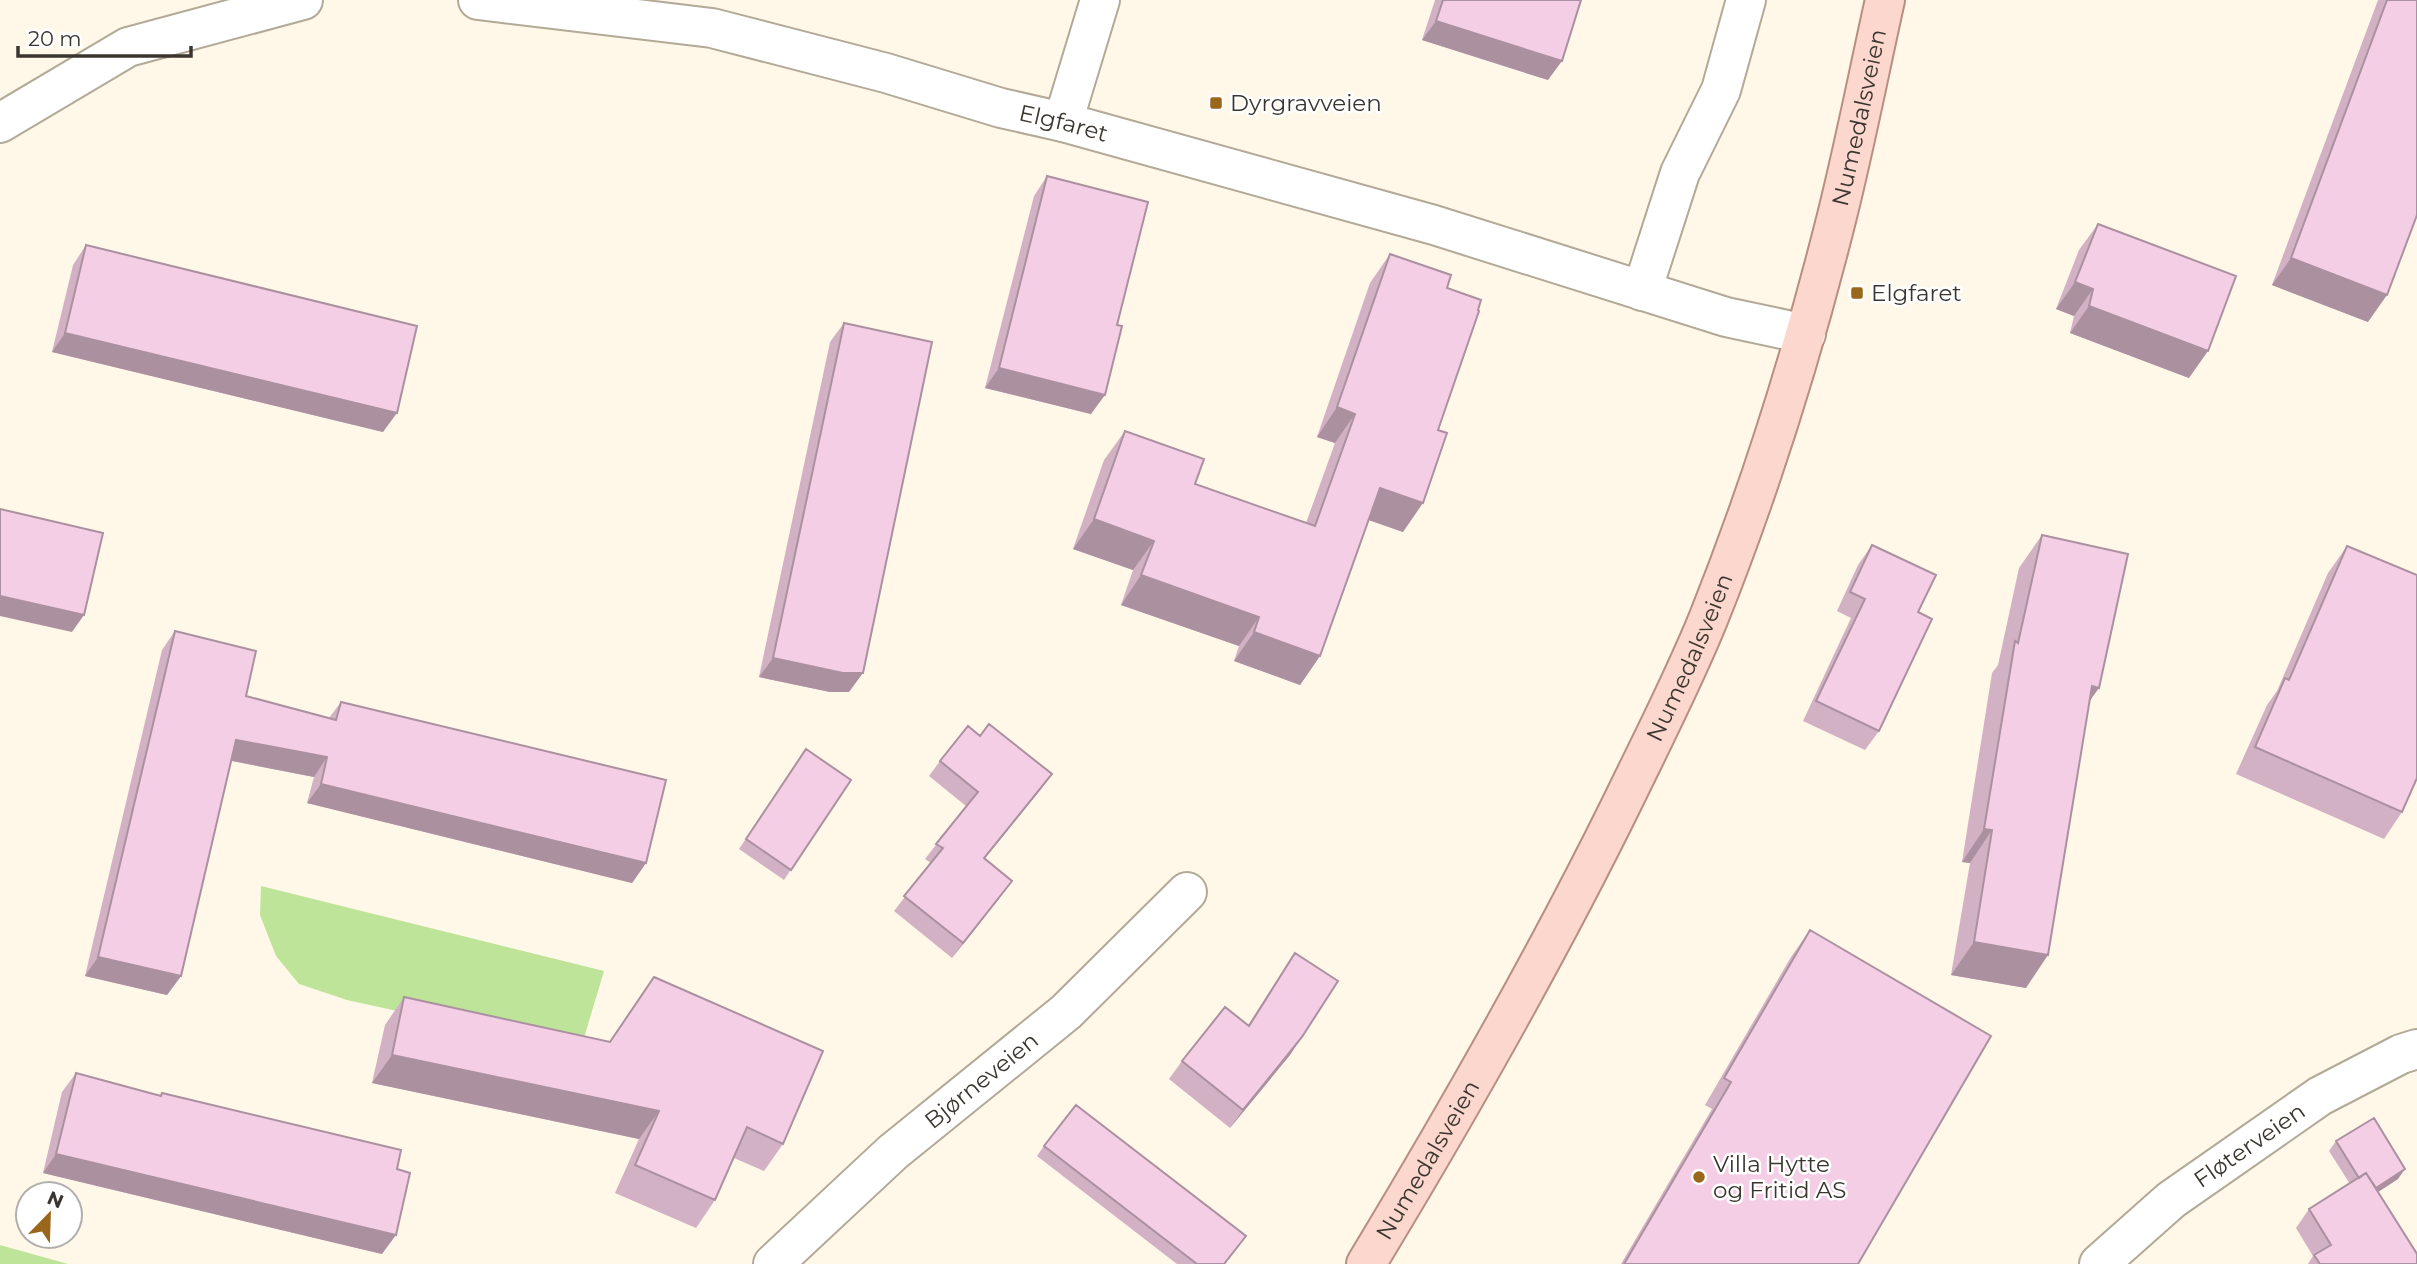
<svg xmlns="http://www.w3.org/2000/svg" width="2417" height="1264" font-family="Montserrat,sans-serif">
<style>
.green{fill:#bde498}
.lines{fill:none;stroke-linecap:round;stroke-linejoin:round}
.minor-casing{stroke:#b2a997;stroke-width:42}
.primary-casing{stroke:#b78e80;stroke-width:42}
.minor{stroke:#fff;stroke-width:38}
.primary{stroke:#fcd7cd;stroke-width:38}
.wall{fill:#d2b1c4}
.shaded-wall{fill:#ab90a0}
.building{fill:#f4cee4;stroke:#ab90a0;stroke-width:2}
.poi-dot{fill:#99661b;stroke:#fff;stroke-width:2.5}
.labels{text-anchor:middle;stroke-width:5;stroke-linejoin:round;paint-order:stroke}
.poi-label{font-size:23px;fill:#3a362f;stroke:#fff;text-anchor:start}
.street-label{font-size:23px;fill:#3a362f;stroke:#fff}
</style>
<rect width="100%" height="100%" fill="#fff7e8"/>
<path class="green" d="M 261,886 L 604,971 L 580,1051 L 347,1000 L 299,984 L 276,956 L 260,915 Z
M 0,1245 L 68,1264 L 0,1264 Z"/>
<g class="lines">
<g class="minor-casing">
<g id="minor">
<path id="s1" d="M 478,0 L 712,28 L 886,73 L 1001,108 L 1063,122 L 1434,225 L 1726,317 L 1806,334"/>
<path d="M 1063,122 L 1100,0"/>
<path d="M 0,123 L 128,47 L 303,0"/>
<path d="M 1642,291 L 1680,173 L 1721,90 L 1746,0"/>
<path id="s2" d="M 773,1264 L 893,1152 L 1066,1012 L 1187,892"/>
<path id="s3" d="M 2099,1264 L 2171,1200 L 2320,1096 L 2401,1054 L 2417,1049"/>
</g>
</g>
<g class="primary-casing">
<g id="primary">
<path id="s4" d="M 1366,1264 C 1458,1112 1546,958 1624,799 C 1653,739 1684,679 1709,617 C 1761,487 1803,352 1837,216 C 1855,144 1869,72 1885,0"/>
</g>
</g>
<use href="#minor" class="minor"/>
<use href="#primary" class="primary"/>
</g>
<path class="wall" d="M 1435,0 L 1581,0 L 1548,80 L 1422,40 Z
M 2378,0 L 2417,0 L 2368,322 L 2272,285 Z
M 1047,176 L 1091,414 L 985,388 L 1034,196 Z
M 2098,224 L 2189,378 L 2070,333 L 2074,316 L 2056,309 L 2079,250 Z
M 86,245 L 383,432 L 52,352 L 73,265 Z
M 1390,254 L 1447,288 L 1403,532 L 1369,520 L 1320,656 L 1300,685 L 1234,661 L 1239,646 L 1121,605 L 1133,570 L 1073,549 L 1104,460 L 1125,431 L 1195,484 L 1306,523 L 1335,443 L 1317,437 L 1370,283 Z
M 844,323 L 849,692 L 830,692 L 759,677 L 830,342 Z
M 2042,535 L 2090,700 L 2026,988 L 1951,975 L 1970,863 L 1962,862 L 1992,673 L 1998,665 L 2019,568 Z
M 1872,545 L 1918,612 L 1879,731 L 1865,750 L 1803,721 L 1851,618 L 1837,611 L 1858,565 Z
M 2347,546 L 2402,812 L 2384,839 L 2236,774 L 2267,705 L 2277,691 L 2328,573 Z
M 175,631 L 246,696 L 329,718 L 341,702 L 646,863 L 632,883 L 307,803 L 314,777 L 231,761 L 181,976 L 167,995 L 85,976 L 162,650 Z
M 806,749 L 851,780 L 784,880 L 739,849 Z
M 940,761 L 1041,789 L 984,859 L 1012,881 L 1001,896 L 952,958 L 894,911 L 931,863 L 925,859 L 966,806 L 929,776 Z
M 1810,930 L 1858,1264 L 1621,1264 L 1712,1109 L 1705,1105 L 1791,957 Z
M 1295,953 L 1290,1055 L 1230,1128 L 1169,1079 L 1182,1061 L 1248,1025 Z
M 654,977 L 783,1144 L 764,1171 L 734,1158 L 715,1200 L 696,1228 L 615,1193 L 639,1139 L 372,1083 L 385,1025 L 404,997 L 609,1042 Z
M 76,1073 L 160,1096 L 162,1093 L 397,1169 L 382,1254 L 43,1173 L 62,1092 Z
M 2336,1141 L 2398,1179 L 2378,1192 L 2417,1264 L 2308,1264 L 2313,1256 L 2296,1228 L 2309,1209 L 2350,1184 L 2329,1151 Z
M 1044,1146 L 1246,1236 L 1225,1264 L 1177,1264 L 1037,1156 Z"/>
<path class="shaded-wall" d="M 1436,21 L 1562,61 L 1548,80 L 1422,40 Z
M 2291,258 L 2387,295 L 2368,322 L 2272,285 Z
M 2075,282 L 2093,289 L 2074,316 L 2056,309 Z
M 2089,306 L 2208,351 L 2189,378 L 2070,333 Z
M 65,333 L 397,413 L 383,432 L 52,352 Z
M 999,368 L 1105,395 L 1091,414 L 985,388 Z
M 1337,407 L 1355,414 L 1335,443 L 1317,437 Z
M 1380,488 L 1423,503 L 1403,532 L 1360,517 Z
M 1094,519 L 1154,541 L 1133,570 L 1073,549 Z
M 1141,575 L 1259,617 L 1239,646 L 1121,605 Z
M 0,596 L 84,615 L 72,632 L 0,616 Z
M 1254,632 L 1320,656 L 1300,685 L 1234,661 Z
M 773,658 L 863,673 L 849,692 L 830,692 L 759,677 Z
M 2092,686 L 2099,688 L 2076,720 Z
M 236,740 L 327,757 L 314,777 L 223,759 Z
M 1052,774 L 1041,789 L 973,873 L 984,858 Z
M 321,784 L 646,863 L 632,883 L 307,803 Z
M 1984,829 L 1992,830 L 1970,863 L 1962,862 Z
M 1012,881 L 1001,896 L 952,958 L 963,943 Z
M 1974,942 L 2048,955 L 2026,988 L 1951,975 Z
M 98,957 L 181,976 L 167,995 L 85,976 Z
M 1302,1037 L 1290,1055 L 1230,1128 L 1243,1110 Z
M 392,1055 L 659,1111 L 639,1139 L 372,1083 Z
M 56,1154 L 396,1235 L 382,1254 L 43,1173 Z
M 2405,1169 L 2398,1179 L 2361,1203 L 2369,1192 Z"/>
<path class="building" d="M 1443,0 L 1581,0 L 1562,61 L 1436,21 Z
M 2387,0 L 2417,0 L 2417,215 L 2387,295 L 2291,258 Z
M 1047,176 L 1148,202 L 1117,325 L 1122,326 L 1105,395 L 999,368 Z
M 2098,224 L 2236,276 L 2208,351 L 2089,306 L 2093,289 L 2075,282 Z
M 86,245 L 417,326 L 397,413 L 65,333 Z
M 1390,254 L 1451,275 L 1447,288 L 1481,300 L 1478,310 L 1479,311 L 1438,430 L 1447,433 L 1423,503 L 1380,488 L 1320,656 L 1254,632 L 1259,617 L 1141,575 L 1154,541 L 1094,519 L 1125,431 L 1204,459 L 1195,484 L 1315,526 L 1355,414 L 1337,407 Z
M 844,323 L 932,342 L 863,673 L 843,673 L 773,658 Z
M 0,509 L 103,533 L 84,615 L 0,596 Z
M 2042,535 L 2128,554 L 2099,688 L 2092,686 L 2048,955 L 1974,942 L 1992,830 L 1984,829 L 2015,641 L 2018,643 Z
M 1872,545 L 1936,575 L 1918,612 L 1932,619 L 1879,731 L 1816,701 L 1865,599 L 1850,592 Z
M 2347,546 L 2417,575 L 2417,778 L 2402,812 L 2255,747 L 2285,678 L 2289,680 Z
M 175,631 L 256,651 L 246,696 L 336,720 L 341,702 L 666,780 L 646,863 L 321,784 L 327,757 L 236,740 L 181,976 L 98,957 Z
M 989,724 L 1052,774 L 984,858 L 1012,881 L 963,943 L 904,896 L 943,848 L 936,844 L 978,792 L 940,761 L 968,726 L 980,736 Z
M 806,749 L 851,780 L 791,870 L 746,839 Z
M 1810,930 L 1991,1036 L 1858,1264 L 1624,1264 L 1731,1082 L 1724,1078 Z
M 1295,953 L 1338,981 L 1302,1037 L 1243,1110 L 1182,1061 L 1225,1007 L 1249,1026 Z
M 654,977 L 823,1051 L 783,1144 L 747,1127 L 715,1200 L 635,1165 L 659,1111 L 392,1055 L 404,997 L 610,1042 Z
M 76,1073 L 161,1096 L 162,1093 L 401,1150 L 397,1169 L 410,1173 L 396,1235 L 56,1154 Z
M 1076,1105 L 1246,1236 L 1224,1264 L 1197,1264 L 1044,1146 Z
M 2374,1118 L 2405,1169 L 2376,1188 L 2366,1173 L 2359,1178 L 2336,1141 Z
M 2366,1173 L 2417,1254 L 2417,1264 L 2320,1264 L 2314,1255 L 2331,1245 L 2309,1209 Z"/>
<g class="poi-dot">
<rect x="1209" y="96" width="14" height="14" rx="3.5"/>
<rect x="1850" y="286" width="14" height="14" rx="3.5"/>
<circle cx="1699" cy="1177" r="7"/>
</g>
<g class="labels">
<g class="poi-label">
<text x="1230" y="111">Dyrgravveien</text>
<text x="1871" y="301">Elgfaret</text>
<text x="1713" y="1172">Villa Hytte<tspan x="1713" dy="26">og Fritid AS</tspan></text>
</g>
<g class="street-label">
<text dy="8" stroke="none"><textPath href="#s4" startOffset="1255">Numedalsveien</textPath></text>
<text dy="8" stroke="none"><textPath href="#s1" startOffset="600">Elgfaret</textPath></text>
<text dy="8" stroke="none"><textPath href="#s4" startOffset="688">Numedalsveien</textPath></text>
<text dy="8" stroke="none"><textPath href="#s2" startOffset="278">Bjørneveien</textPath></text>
<text dy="8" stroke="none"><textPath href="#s3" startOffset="192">Fløterveien</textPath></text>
<text dy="8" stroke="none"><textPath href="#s4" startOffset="121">Numedalsveien</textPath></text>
</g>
</g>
<g transform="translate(49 1215) rotate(23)"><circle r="33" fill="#ffffff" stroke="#b0afac" stroke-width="2"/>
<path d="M0-5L12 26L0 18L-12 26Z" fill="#99661b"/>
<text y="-10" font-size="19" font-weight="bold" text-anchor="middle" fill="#3a362f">N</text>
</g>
<path d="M18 46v10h173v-10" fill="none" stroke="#3a362f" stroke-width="3.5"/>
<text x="28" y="46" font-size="21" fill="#3a362f" stroke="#ffffff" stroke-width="5" paint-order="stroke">20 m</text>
</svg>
